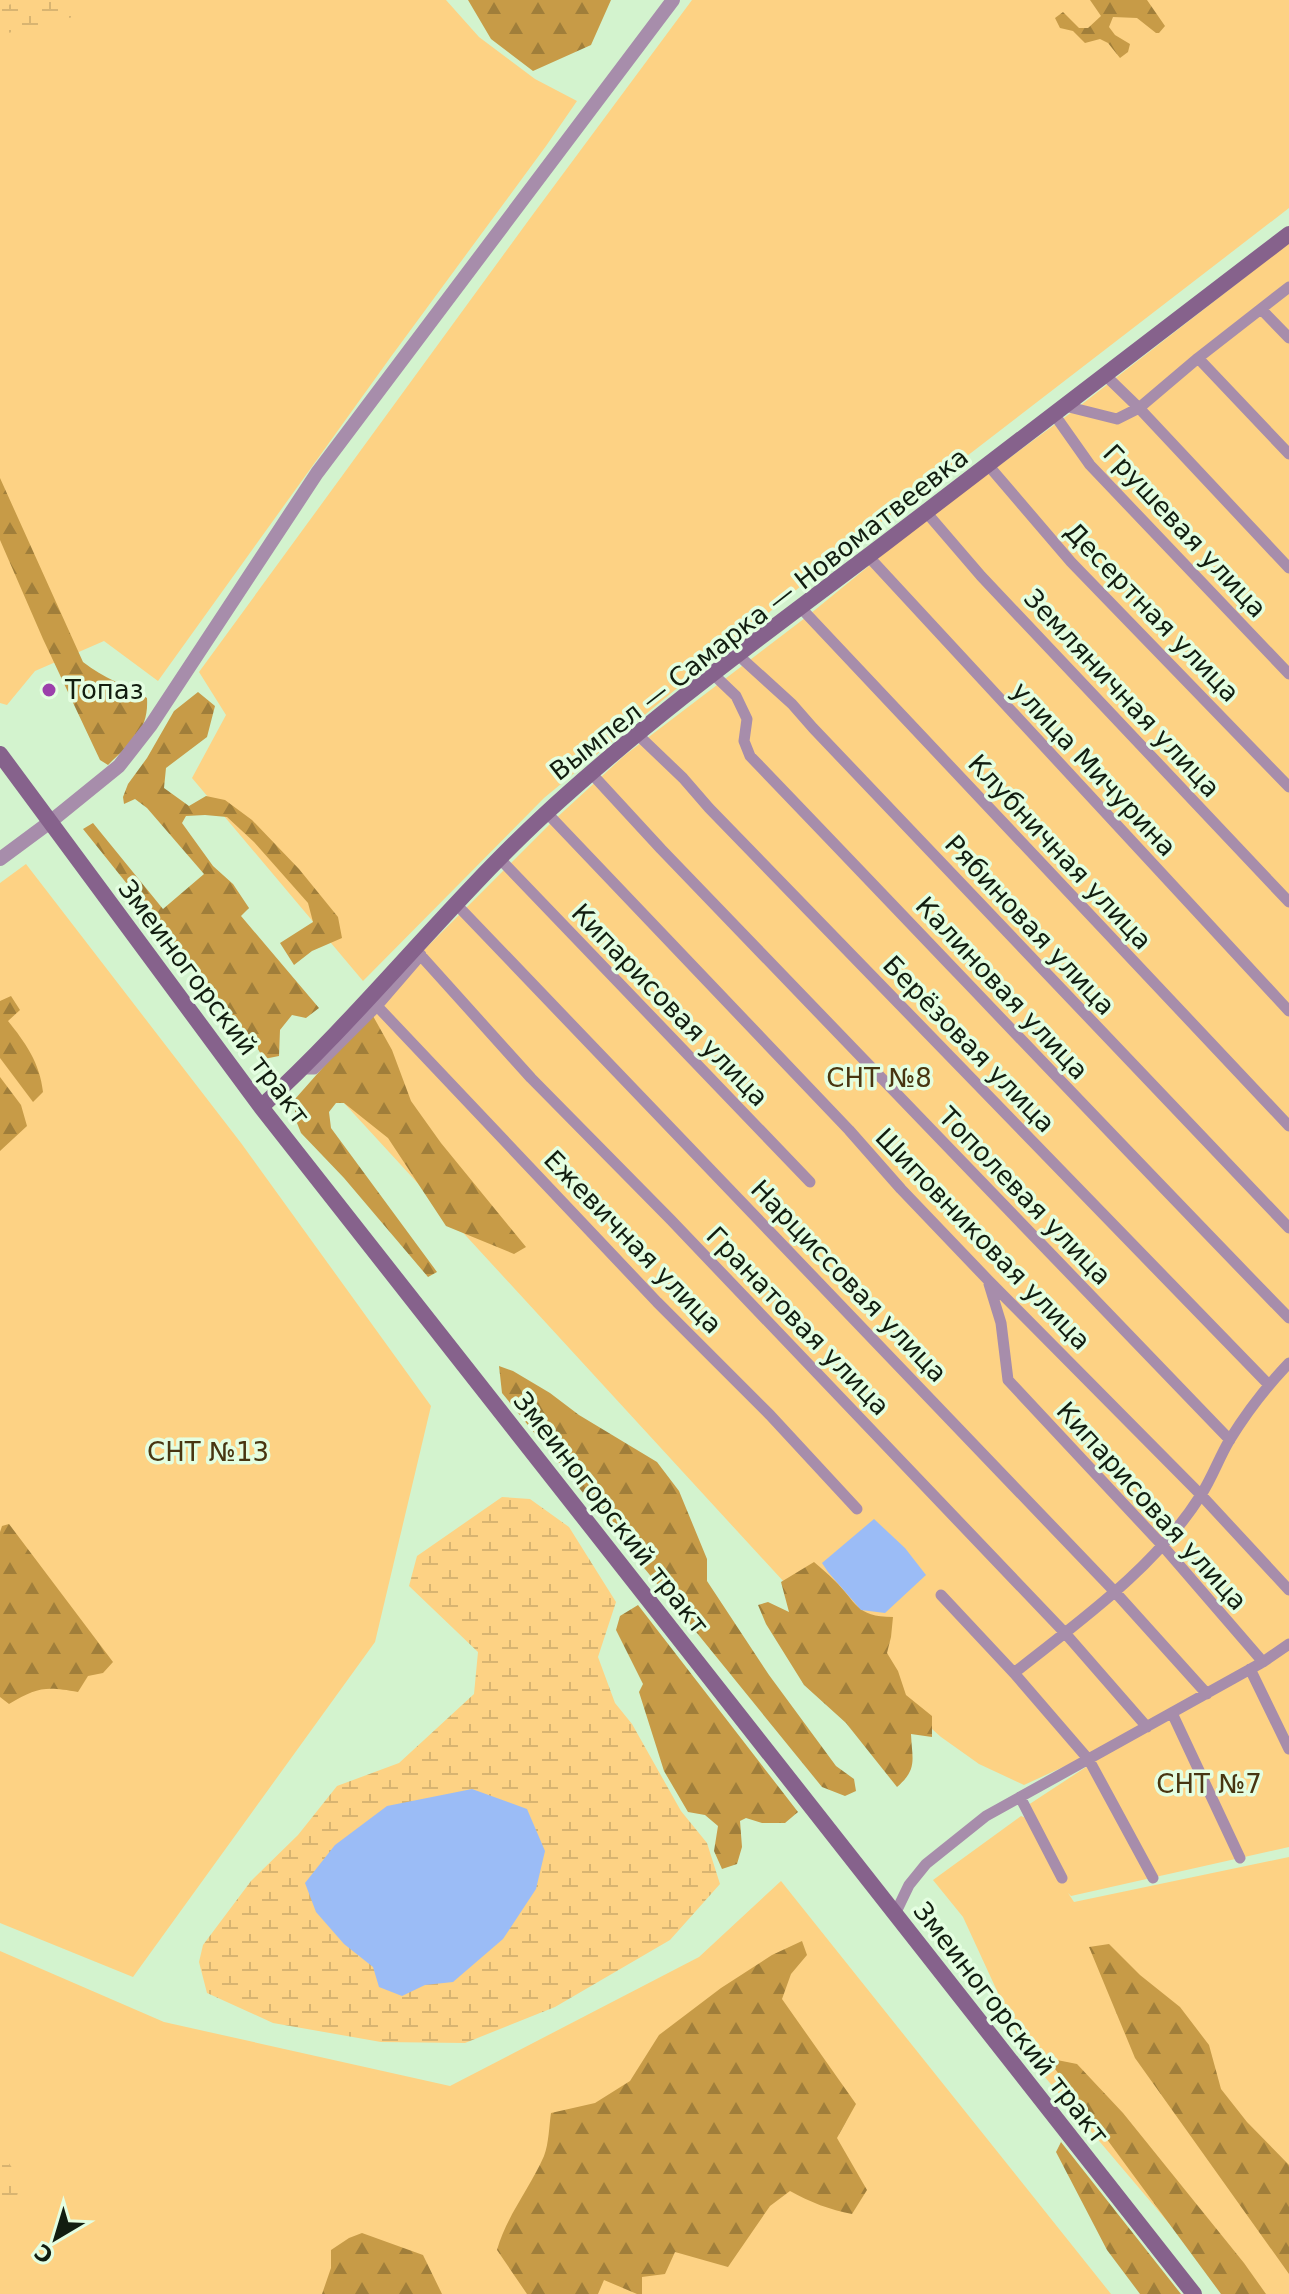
<svg xmlns="http://www.w3.org/2000/svg" width="1289" height="2294" font-family="'DejaVu Sans',sans-serif">
<style>
.green{fill:#fdd284}
.forest{fill:url(#forest-firs)}
.wetland{fill:url(#wetland-marsh)}
.water{fill:#9bbcf6}
.lines{fill:none;stroke-linecap:round;stroke-linejoin:round}
.minor{stroke:#a78dab;stroke-width:11}
.tertiary{stroke:#a78dab;stroke-width:14}
.secondary{stroke:#86628c;stroke-width:16}
.poi-dot{fill:#9c40ab;stroke:#e4fee1;stroke-width:3}
.labels{text-anchor:middle;stroke-width:7;stroke-linejoin:round;paint-order:stroke}
.street-label{font-size:26px;fill:#121d10;stroke:#e4fee1}
.poi-label{font-size:26px;fill:#121d10;stroke:#e4fee1;text-anchor:start}
.park-label{font-size:26px;fill:#483511;stroke:#e4fee1}
</style>
<defs>
<pattern id="forest-firs" width="22" height="20" patternUnits="userSpaceOnUse" patternTransform="scale(2)"><rect width="22" height="20" fill="#c79b47"/><path d="M5 1l3.5 6h-7zM16 11l3.5 6h-7z" fill="#a07e3a"/></pattern>
<pattern id="wetland-marsh" width="20" height="14" patternUnits="userSpaceOnUse" patternTransform="scale(2)"><rect width="20" height="14" fill="#fdd284"/><path d="M1 5h8M5 5V1M11 12h8M15 12V8" fill="none" stroke="#d8b471"/></pattern>
</defs>
<rect width="100%" height="100%" fill="#d3f3ce"/>
<path class="green" d="M 0,0 L 446,0 L 479,37 L 535,79 L 577,101 L 546,146 L 390,358 L 158,681 L 104,641 L 35,671 L 7,705 L 0,703 Z
M 692,0 L 1289,0 L 1289,208 L 841,553 L 544,798 L 363,981 L 192,778 L 226,715 L 199,672 L 531,217 Z
M 1289,243 L 1289,1847 L 1071,1896 L 1068,1893 L 1074,1902 L 1289,1857 L 1289,2294 L 1229,2294 L 1027,2056 L 963,1917 L 933,1880 L 1021,1816 L 1026,1818 L 1022,1809 L 1141,1731 L 1024,1785 L 979,1764 L 941,1737 L 862,1667 L 344,1103 L 323,1078 L 419,955 L 553,821 L 625,755 L 805,618 L 929,517 L 1072,412 Z
M 26,864 L 241,1143 L 431,1406 L 375,1642 L 133,1977 L 0,1923 L 0,883 Z
M 781,1881 L 1111,2294 L 0,2294 L 0,1951 L 164,2022 L 450,2086 L 699,1957 Z"/>
<path class="forest" d="M 468,0 L 611,0 L 591,45 L 533,71 L 491,39 Z
M 1090,0 L 1147,0 L 1165,26 L 1159,33 L 1156,33 L 1137,18 L 1113,17 L 1109,27 L 1115,35 L 1130,44 L 1128,52 L 1120,58 L 1108,43 L 1100,39 L 1085,43 L 1073,31 L 1060,28 L 1055,18 L 1063,12 L 1079,28 L 1088,28 L 1101,16 Z
M 0,478 L 83,662 C 104,679 125,684 147,698 C 149,732 130,743 108,765 L 100,760 L 43,639 L 0,540 Z
M 198,692 L 215,706 L 207,737 L 166,768 L 164,788 L 189,806 L 206,796 L 225,800 L 252,820 L 299,869 L 338,917 L 342,938 L 312,951 L 294,965 L 280,943 L 313,922 L 308,903 L 254,842 L 227,817 L 205,815 L 186,816 L 182,823 L 213,866 L 233,884 L 249,908 L 241,916 L 319,1008 L 306,1018 L 292,1015 L 280,1030 L 279,1056 L 264,1059 L 253,1041 L 83,829 L 93,823 L 163,909 L 204,874 L 147,808 L 135,799 L 124,804 L 123,797 L 128,784 L 147,758 L 174,711 Z
M 11,996 L 20,1010 L 8,1021 C 25,1042 40,1063 43,1092 L 33,1102 L 0,1058 L 0,1001 Z
M 373,1016 L 392,1050 L 411,1101 L 441,1143 L 526,1247 L 514,1254 L 446,1226 L 388,1138 L 344,1103 L 336,1103 L 329,1112 L 331,1128 L 437,1272 L 428,1277 L 344,1178 L 301,1133 L 295,1118 L 295,1099 L 334,1055 Z
M 0,1077 L 21,1105 L 27,1126 L 0,1151 Z
M 499,1366 L 513,1371 L 550,1393 L 579,1415 L 657,1462 L 679,1491 L 707,1559 L 707,1581 L 769,1675 L 836,1766 L 854,1779 L 856,1791 L 845,1796 L 822,1787 L 502,1393 Z
M 9,1524 L 113,1662 L 103,1673 L 88,1676 L 78,1692 C 46,1686 37,1687 9,1704 L 0,1697 L 0,1532 L 2,1526 Z
M 814,1562 C 821,1568 828,1574 834,1580 C 857,1602 855,1617 893,1617 L 891,1637 L 887,1653 L 898,1671 L 906,1695 L 932,1716 L 932,1737 L 911,1734 C 912,1759 918,1769 897,1787 L 846,1723 L 804,1685 L 766,1624 L 758,1605 L 768,1602 L 789,1612 L 781,1582 Z
M 638,1605 L 798,1812 L 785,1823 L 762,1823 L 746,1818 L 740,1821 L 742,1847 L 737,1864 L 722,1869 L 714,1851 L 718,1826 L 705,1815 L 688,1812 L 664,1771 L 639,1692 L 643,1684 L 616,1630 L 620,1616 Z
M 802,1941 L 807,1955 L 791,1974 L 782,1999 L 856,2104 L 837,2138 L 867,2190 L 852,2214 C 830,2210 810,2202 790,2191 L 770,2206 L 728,2267 L 675,2252 L 665,2274 L 642,2277 L 642,2294 L 637,2294 L 604,2280 L 598,2294 L 527,2294 L 497,2250 C 506,2217 530,2188 544,2156 C 549,2143 549,2126 551,2113 L 595,2103 L 630,2081 L 659,2035 L 721,1988 L 772,1955 Z
M 1109,1944 L 1140,1975 L 1180,2007 L 1209,2045 L 1221,2089 L 1247,2122 L 1289,2165 L 1289,2274 L 1135,2058 L 1089,1947 Z
M 1047,2058 L 1077,2064 L 1123,2113 L 1244,2263 L 1266,2294 L 1221,2294 Z
M 1061,2142 L 1181,2294 L 1140,2294 L 1107,2250 L 1056,2152 Z
M 362,2233 L 423,2255 L 442,2294 L 322,2294 L 331,2268 L 331,2250 L 349,2238 Z"/>
<path class="wetland" d="M 28,0 L 81,0 L 77,16 L 0,35 L 0,7 Z
M 502,1497 L 530,1499 L 569,1527 L 616,1602 L 598,1657 L 615,1703 L 632,1724 L 681,1811 L 707,1843 L 720,1884 L 670,1940 L 555,2007 L 465,2043 L 381,2042 L 273,2023 L 207,1993 L 199,1962 L 203,1945 L 251,1881 L 298,1835 L 337,1786 L 399,1763 L 474,1694 L 478,1652 L 409,1586 L 417,1556 Z
M 8,2162 L 21,2180 L 17,2196 L 0,2198 L 0,2163 Z"/>
<path class="water" d="M 874,1519 L 905,1548 L 926,1575 L 885,1613 L 861,1610 L 828,1572 L 822,1563 Z
M 472,1789 L 527,1809 L 545,1851 L 536,1889 L 503,1939 L 453,1982 L 425,1985 L 402,1996 L 379,1987 L 373,1967 L 344,1944 L 316,1912 L 305,1883 L 335,1845 L 387,1806 Z"/>
<g class="lines">
<path class="minor" d="M 1261,309 L 1289,338
M 1198,358 L 1289,454
M 1104,374 L 1139,408 L 1289,568
M 1065,406 L 1117,419 L 1139,408 L 1198,358 L 1289,287
M 1054,414 L 1090,465 L 1289,674
M 988,465 L 1071,562 L 1289,787
M 926,512 L 981,576 L 1289,902
M 868,556 L 1289,1011
M 800,607 L 1289,1126
M 738,655 L 792,704 L 813,728 L 1289,1228
M 713,674 L 736,696 L 747,719 L 744,741 L 750,756 C 930,943 1108,1132 1289,1318
M 637,734 L 683,778 L 709,808 L 1269,1385
M 591,773 L 661,849 L 1230,1440
M 547,813 L 849,1130 L 901,1189 L 988,1280 L 1201,1495 L 1289,1590
M 500,859 L 810,1182
M 455,903 L 1116,1593 L 1207,1694
M 414,948 L 531,1078 L 671,1220 L 1065,1633 L 1147,1727
M 377,1006 L 657,1302 L 770,1415 L 857,1509
M 302,1069 L 314,1069 L 377,1006 L 421,955
M 989,1284 L 1001,1323 L 1008,1380 L 1162,1545 L 1263,1662
M 941,1595 L 1014,1673 L 1089,1760 L 1153,1878
M 1250,1669 L 1289,1749
M 1014,1673 C 1082,1619 1154,1569 1201,1495 C 1212,1478 1219,1458 1229,1441 C 1246,1413 1267,1386 1289,1363
M 1172,1713 L 1240,1858
M 1020,1797 L 1062,1878
M 895,1914 L 909,1885 L 926,1864 L 986,1816 L 1263,1662 L 1289,1644"/>
<path class="tertiary" d="M 0,859 L 50,822 L 119,766 L 151,725 L 317,473 L 673,0"/>
<path class="secondary" d="M 0,754 L 261,1107 L 1194,2294
M 261,1107 C 361,1016 445,907 544,815 C 651,716 769,631 884,544 C 1020,441 1154,336 1289,234"/>
</g>
<circle class="poi-dot" cx="49" cy="690" r="8"/>
<g class="labels">
<g class="street-label">
<text transform="translate(1185 531) rotate(47)" y="9">Грушевая улица</text>
<text transform="translate(1152 612) rotate(46)" y="9">Десертная улица</text>
<text transform="translate(759 614) rotate(-38)" y="9">Вымпел — Самарка — Новоматвеевка</text>
<text transform="translate(1122 693) rotate(47)" y="9">Земляничная улица</text>
<text transform="translate(1094 769) rotate(47)" y="9">улица Мичурина</text>
<text transform="translate(1060 852) rotate(47)" y="9">Клубничная улица</text>
<text transform="translate(1030 925) rotate(47)" y="9">Рябиновая улица</text>
<text transform="translate(1002 988) rotate(47)" y="9">Калиновая улица</text>
<text transform="translate(214 1002) rotate(53)" y="9">Змеиногорский тракт</text>
<text transform="translate(670 1005) rotate(46)" y="9">Кипарисовая улица</text>
<text transform="translate(969 1044) rotate(46)" y="9">Берёзовая улица</text>
<text transform="translate(1025 1196) rotate(46)" y="9">Тополевая улица</text>
<text transform="translate(983 1239) rotate(46)" y="9">Шиповниковая улица</text>
<text transform="translate(633 1242) rotate(46)" y="9">Ежевичная улица</text>
<text transform="translate(849 1281) rotate(46)" y="9">Нарциссовая улица</text>
<text transform="translate(798 1321) rotate(46)" y="9">Гранатовая улица</text>
<text transform="translate(1152 1506) rotate(48)" y="9">Кипарисовая улица</text>
<text transform="translate(611 1513) rotate(52)" y="9">Змеиногорский тракт</text>
<text transform="translate(1011 2023) rotate(52)" y="9">Змеиногорский тракт</text>
</g>
<g class="poi-label">
<text x="65" y="699">Топаз</text>
</g>
<g class="park-label">
<text x="879" y="1087">СНТ №8</text>
<text x="208" y="1461">СНТ №13</text>
<text x="1209" y="1793">СНТ №7</text>
</g>
</g>
<g transform="translate(56 2238) rotate(218)" stroke="#e4fee1" stroke-width="6" paint-order="stroke">
<path d="M0-6L14 30L0 20L-14 30Z" fill="#121d10"/>
<text y="-12" font-size="22" font-weight="bold" text-anchor="middle" fill="#121d10">С</text>
</g>
</svg>
